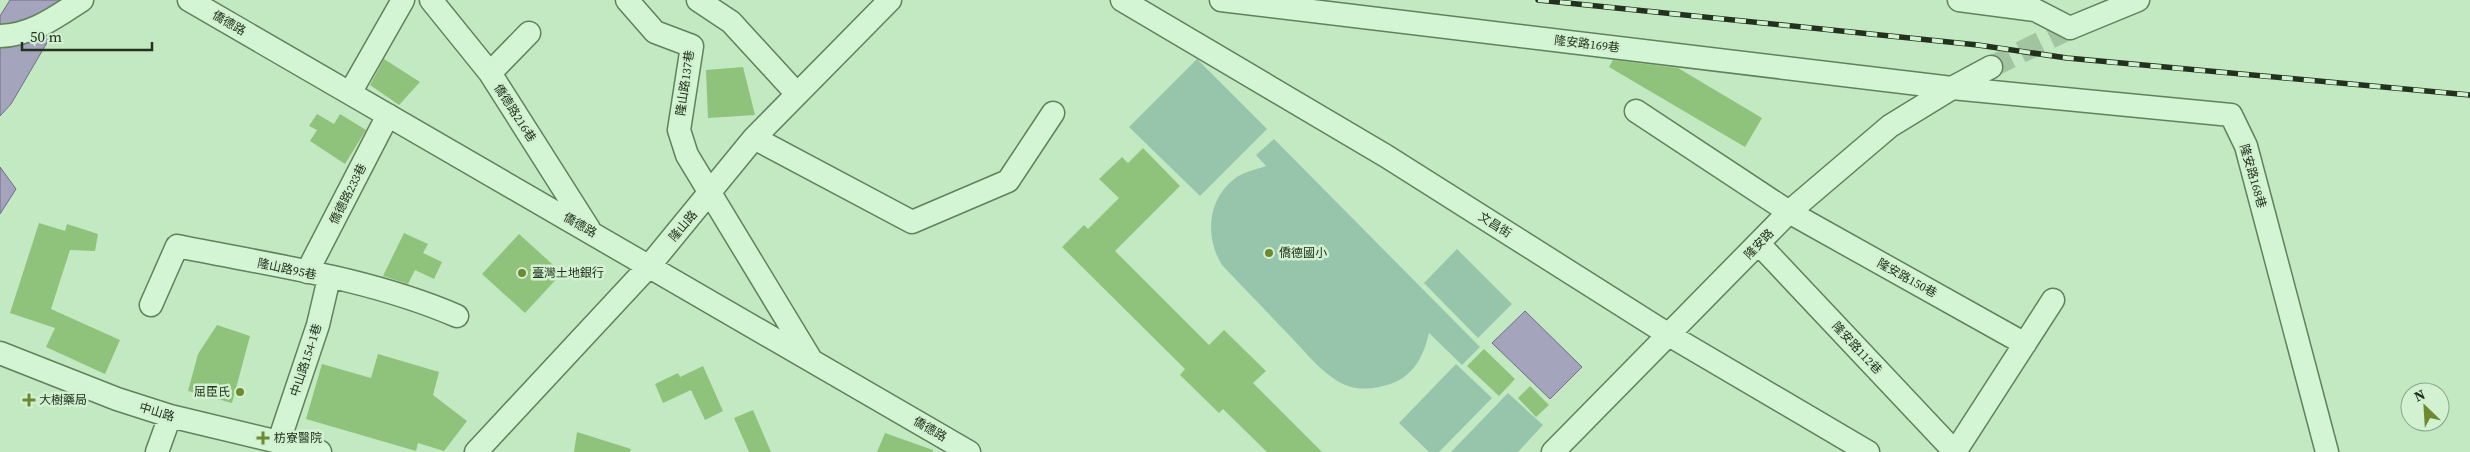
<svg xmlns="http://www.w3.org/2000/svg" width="2470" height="452" font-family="'Source Serif 4','Noto Sans TC',serif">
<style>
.pitch{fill:#97c5ab}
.water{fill:#a4a4bc;stroke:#6e6c88}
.building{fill:#8fc37b}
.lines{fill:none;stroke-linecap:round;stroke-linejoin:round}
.minor-tunnel{stroke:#a2c4a1;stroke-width:22;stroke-dasharray:22 11;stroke-linecap:butt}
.minor-casing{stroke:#61815b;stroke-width:25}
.minor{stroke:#d4f5d4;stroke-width:22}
.rail-casing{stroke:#22321e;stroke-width:5.5}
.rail{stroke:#d1f1d1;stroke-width:4;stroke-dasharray:11;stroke-linecap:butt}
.poi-dot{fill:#6f8931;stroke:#d1f1d1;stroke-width:2}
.labels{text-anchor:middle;stroke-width:5;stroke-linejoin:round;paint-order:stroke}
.street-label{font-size:12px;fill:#22321e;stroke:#d1f1d1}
.poi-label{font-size:12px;fill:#22321e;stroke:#d1f1d1;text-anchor:start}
</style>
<rect width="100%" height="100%" fill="#c2e9c2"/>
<path class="pitch" d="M 1197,59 L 1267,129 L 1200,196 L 1129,127 Z
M 1274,139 L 1480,347 L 1462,365 L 1429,333 C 1424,355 1415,374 1393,383 C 1379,388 1363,391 1348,386 C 1324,377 1306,352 1288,334 C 1266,311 1244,288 1222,265 C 1205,238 1207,201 1233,180 C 1242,172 1255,170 1266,166 L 1256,155 Z
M 1457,249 L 1512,304 L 1478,338 L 1424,283 Z
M 1456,364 L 1492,398 L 1439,452 L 1429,452 L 1399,423 Z
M 1508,393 L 1543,425 L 1518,452 L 1451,452 Z"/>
<path class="water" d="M 10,0 L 72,0 L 11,104 L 0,116 L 0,16 Z
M 0,167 L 16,189 L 0,214 Z
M 1525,311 L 1582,367 L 1550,399 L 1492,343 Z"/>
<path class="building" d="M 384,59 L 420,82 L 399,105 L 370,85 Z
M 1613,60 L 1678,68 L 1762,118 L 1745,147 L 1609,67 Z
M 743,67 L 755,115 L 708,118 L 706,70 Z
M 317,114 L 334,124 L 340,114 L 366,130 L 345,164 L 310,141 L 317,130 L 309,126 Z
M 1143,148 L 1180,186 L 1115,251 L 1209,345 L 1224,330 L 1266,371 L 1253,383 L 1322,452 L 1267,452 L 1223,409 L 1219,413 L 1180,375 L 1185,369 L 1062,247 L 1084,225 L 1088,229 L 1119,198 L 1099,179 L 1122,157 L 1128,163 Z
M 39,223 L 65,231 L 67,224 L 98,234 L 95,251 L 70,250 L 51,309 L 120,340 L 105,374 L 46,347 L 55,328 L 10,313 Z
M 404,233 L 428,244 L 423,253 L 442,262 L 434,279 L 415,270 L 408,284 L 383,276 Z
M 519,234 L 562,273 L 525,313 L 482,274 Z
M 217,325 L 250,336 L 232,403 L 188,391 L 198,354 Z
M 1484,349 L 1515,379 L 1499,396 L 1467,366 Z
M 378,354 L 439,372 L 433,395 L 467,421 L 444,451 L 418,443 L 416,451 L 306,419 L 322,364 L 371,378 Z
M 703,366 L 723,411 L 705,420 L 691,390 L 663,403 L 655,384 L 678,373 L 680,377 Z
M 1530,386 L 1549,405 L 1536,417 L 1518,398 Z
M 753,410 L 771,452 L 749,452 L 734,418 Z
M 577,432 L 631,449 L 630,452 L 574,452 Z
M 885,433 L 933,450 L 933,452 L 877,452 Z"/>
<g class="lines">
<path class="minor-tunnel" d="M 1991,67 L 2070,28"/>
<g class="minor-casing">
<path id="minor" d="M 189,0 L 969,452
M 431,0 L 490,73 L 589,229
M 627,0 L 655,32 L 692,46 L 679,130 L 687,155 L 810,358
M 698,0 L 731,22 L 797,94
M 1122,0 L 1386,156 L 1669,335 L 1868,452
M 1221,0 L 1952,88 L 2231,115 L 2246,146 L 2327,452
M 1959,0 L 2035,10 L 2070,28
M 2070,28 L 2138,0
M 0,36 C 32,35 56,17 82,0
M 490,73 L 529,33
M 350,93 L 403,0
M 1636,111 L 1789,212 L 2025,344
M 754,138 L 912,222 L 1008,181 L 1053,113
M 1759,244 L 1955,452
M 307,272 L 388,115
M 151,305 L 177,246 C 270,265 369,278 457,316
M 0,353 L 117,399 L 170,416 L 320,452
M 279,441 L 318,325 L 329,278
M 157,452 L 170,416
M 476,452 L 650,265 L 754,138 L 890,0
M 1553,452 L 1789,212 L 1890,126 L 1952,88 L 1991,67
M 1955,452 L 2053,300"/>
</g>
<use href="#minor" class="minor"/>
<g class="rail-casing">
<path id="rail" d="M 1538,0 L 1978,45 L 2067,58 L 2470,95"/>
</g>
<use href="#rail" class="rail"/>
</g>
<g class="poi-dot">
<circle cx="1269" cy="253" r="5"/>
<circle cx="522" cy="273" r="5"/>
<circle cx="240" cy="392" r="5"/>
<path d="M26.5 392.5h5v5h5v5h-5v5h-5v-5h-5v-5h5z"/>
<path d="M260.5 430.5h5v5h5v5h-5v5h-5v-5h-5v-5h5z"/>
</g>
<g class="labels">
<g class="street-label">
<text transform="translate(229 23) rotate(30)" y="4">僑德路</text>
<text transform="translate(1587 44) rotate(7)" y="4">隆安路169巷</text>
<text transform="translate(685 83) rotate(-82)" y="4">隆山路137巷</text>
<text transform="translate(515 113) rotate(57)" y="4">僑德路216巷</text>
<text transform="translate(2253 176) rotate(74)" y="4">隆安路168巷</text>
<text transform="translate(348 194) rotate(-63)" y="4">僑德路233巷</text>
<text transform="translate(580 225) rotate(30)" y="4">僑德路</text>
<text transform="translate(1495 225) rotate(32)" y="4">文昌街</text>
<text transform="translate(683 226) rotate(-50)" y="4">隆山路</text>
<text transform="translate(1759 244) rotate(-46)" y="4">隆安路</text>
<text transform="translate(287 269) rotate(12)" y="4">隆山路95巷</text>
<text transform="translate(1907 278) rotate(29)" y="4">隆安路150巷</text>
<text transform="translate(1857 348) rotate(47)" y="4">隆安路112巷</text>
<text transform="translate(306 360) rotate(-72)" y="4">中山路154-1巷</text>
<text transform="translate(157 412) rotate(17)" y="4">中山路</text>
<text transform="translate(930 429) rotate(30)" y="4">僑德路</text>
</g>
<g class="poi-label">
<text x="1279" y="257">僑德國小</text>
<text x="532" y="277">臺灣土地銀行</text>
<text x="230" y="396" text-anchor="end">屈臣氏</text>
<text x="39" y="404">大樹藥局</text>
<text x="274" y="442">枋寮醫院</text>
</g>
</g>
<g transform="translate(2425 407) rotate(335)"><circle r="24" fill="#d1f1d1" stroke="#8ba589"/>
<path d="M0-4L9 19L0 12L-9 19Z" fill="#6f8931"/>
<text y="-8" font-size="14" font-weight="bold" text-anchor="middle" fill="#22321e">N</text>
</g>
<path d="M22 42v8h130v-8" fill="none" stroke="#22321e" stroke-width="2.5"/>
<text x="30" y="42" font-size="15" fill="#22321e" stroke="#d1f1d1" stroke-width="4" paint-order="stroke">50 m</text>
</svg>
